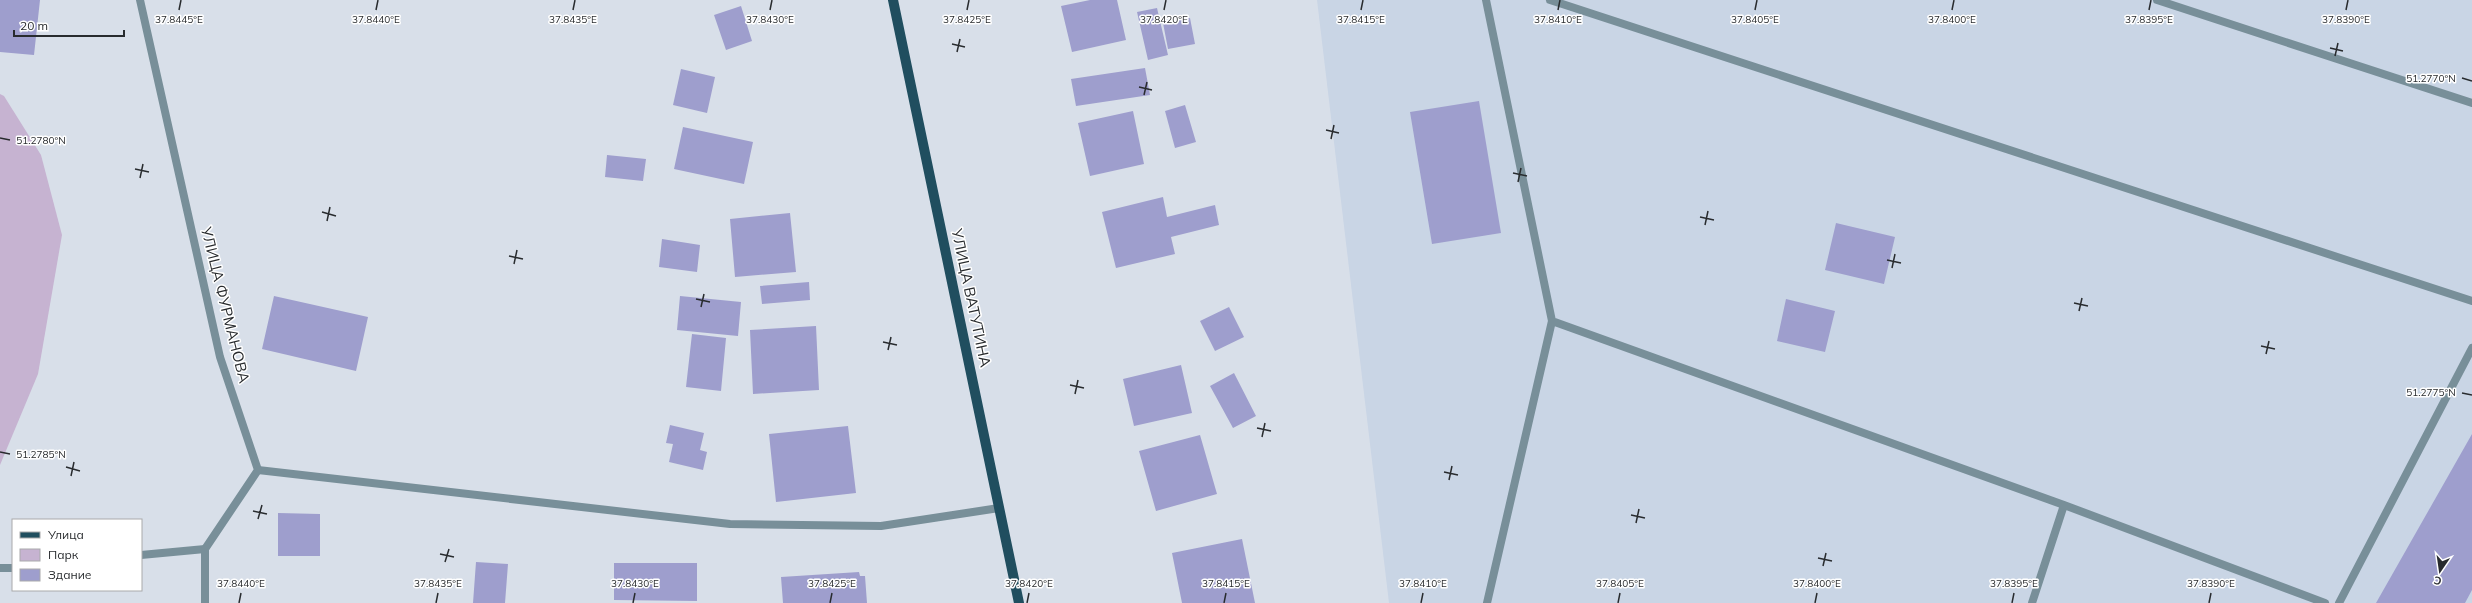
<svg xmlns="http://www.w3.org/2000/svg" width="2472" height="603" font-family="Mulish,sans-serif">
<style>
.built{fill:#c9d5e5}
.green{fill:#c6b3d1}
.building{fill:#9e9ecd}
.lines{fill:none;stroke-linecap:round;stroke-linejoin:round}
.lane{stroke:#788f99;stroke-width:8}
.street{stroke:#788f99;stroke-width:8}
.primary{stroke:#204e5f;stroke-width:10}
.ticks{fill:none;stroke:#282b2e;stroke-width:1.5}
.labels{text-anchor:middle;stroke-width:3;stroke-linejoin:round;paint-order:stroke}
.street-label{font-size:15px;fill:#282b2e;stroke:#fff}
.ticks-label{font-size:10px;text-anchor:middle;fill:#282b2e;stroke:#fff;stroke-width:3;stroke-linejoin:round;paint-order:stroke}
</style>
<rect width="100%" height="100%" fill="#d8dfe9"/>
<path class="built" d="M 1317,0 L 2472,0 L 2472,603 L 1389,603 Z"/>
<path class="green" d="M 0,94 L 4,96 L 41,155 L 62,235 L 38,374 L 0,465 Z"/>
<path class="building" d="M 0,0 L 40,0 L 34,55 L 0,52 Z
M 1090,0 L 1117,0 L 1126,40 L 1072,52 L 1061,6 Z
M 741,6 L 752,41 L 726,50 L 714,15 Z
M 1157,8 L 1168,55 L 1148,60 L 1137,12 Z
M 1190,18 L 1195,44 L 1168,49 L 1163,23 Z
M 1145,68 L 1150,95 L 1076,106 L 1071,79 Z
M 681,69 L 715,77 L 707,113 L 673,105 Z
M 1479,101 L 1501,233 L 1432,244 L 1410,112 Z
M 1185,105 L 1196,142 L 1175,148 L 1165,111 Z
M 1133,111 L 1144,164 L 1090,176 L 1078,123 Z
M 683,127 L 753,142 L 744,184 L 674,169 Z
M 607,155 L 646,159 L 643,181 L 605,177 Z
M 1163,197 L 1167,217 L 1215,205 L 1219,225 L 1171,237 L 1175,254 L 1116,268 L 1102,212 Z
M 790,213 L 796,272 L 735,277 L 730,219 Z
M 1836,223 L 1895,237 L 1884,284 L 1825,270 Z
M 662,239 L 700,245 L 697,272 L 659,267 Z
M 809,282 L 810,300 L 762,304 L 760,286 Z
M 274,296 L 368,317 L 356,371 L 262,349 Z
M 680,296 L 741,302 L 738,336 L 677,330 Z
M 1786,299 L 1835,311 L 1825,352 L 1777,341 Z
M 1229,307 L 1244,337 L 1215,351 L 1200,321 Z
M 816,326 L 819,390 L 753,394 L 750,330 Z
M 692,334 L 726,338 L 721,391 L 686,387 Z
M 1181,365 L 1192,413 L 1134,426 L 1123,379 Z
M 1234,373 L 1256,416 L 1233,428 L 1210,386 Z
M 670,425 L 704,433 L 700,450 L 707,452 L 703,470 L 669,462 L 673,444 L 666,443 Z
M 848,426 L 856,493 L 776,502 L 769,434 Z
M 2472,434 L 2472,590 L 2465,603 L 2376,603 Z
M 1200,435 L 1217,494 L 1156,511 L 1139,451 Z
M 278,513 L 320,514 L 320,556 L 278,556 Z
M 1242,539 L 1255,603 L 1182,603 L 1172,553 Z
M 476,562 L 508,564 L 505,603 L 473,603 Z
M 614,563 L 697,563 L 697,601 L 614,600 Z
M 859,572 L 860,576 L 865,576 L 867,603 L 783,603 L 781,577 Z"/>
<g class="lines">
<path class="lane" d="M 1486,0 L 1552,321 L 1487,603
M 1550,0 L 2472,301
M 2157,0 L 2472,103
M 1552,321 L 2064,505 L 2325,603
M 258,470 L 730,524 L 881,526 L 999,508
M 141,555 L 205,549
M 0,568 L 13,568
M 2032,603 L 2064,505
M 2339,603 L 2472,348"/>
<path class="street" d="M 140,0 L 220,357 L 258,470 L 205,549 L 205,603"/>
<path class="primary" d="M 893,0 L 1019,603"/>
</g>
<path class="ticks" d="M 179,10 L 181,0M 376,10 L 378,0M 573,10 L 575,0M 770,10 L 772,0M 967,10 L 969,0M 1164,10 L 1166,0M 1361,10 L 1363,0M 1558,10 L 1560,0M 1755,10 L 1757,0M 1952,10 L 1954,0M 2149,10 L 2151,0M 2346,10 L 2348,0M 952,44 L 965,47M 2330,48 L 2343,51M 957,52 L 960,39M 2335,56 L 2338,43M 2462,78 L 2472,81M 1139,87 L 1152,90M 1144,95 L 1147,82M 1326,130 L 1339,133M 0,138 L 10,140M 1331,139 L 1334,125M 135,169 L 149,172M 1513,173 L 1527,176M 140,178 L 143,164M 1518,182 L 1521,168M 322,212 L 336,216M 1700,217 L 1714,220M 327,221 L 330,207M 1705,225 L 1708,211M 509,256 L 523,259M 1887,260 L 1901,263M 514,264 L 517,250M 1892,268 L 1895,254M 696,299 L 710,302M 2074,303 L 2088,306M 701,307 L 704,294M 2079,311 L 2082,298M 883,342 L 897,345M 2261,346 L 2275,349M 888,350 L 891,337M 2266,354 L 2269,341M 1070,385 L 1084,388M 2462,393 L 2472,395M 1075,394 L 1078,380M 1257,428 L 1271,431M 1262,437 L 1265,423M 0,452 L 10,454M 66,467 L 80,471M 1444,472 L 1458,475M 71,476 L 74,462M 1449,480 L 1452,466M 253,511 L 267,514M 1631,515 L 1645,518M 258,519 L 262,505M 1636,523 L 1639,509M 440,554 L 454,557M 1818,558 L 1832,561M 445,562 L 449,549M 1823,566 L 1826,553M 239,603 L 241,593M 436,603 L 438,593M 633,603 L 635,593M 830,603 L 832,593M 1027,603 L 1029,593M 1224,603 L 1226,593M 1421,603 L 1423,593M 1618,603 L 1620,593M 1815,603 L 1817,593M 2012,603 L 2014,593M 2209,603 L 2211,593"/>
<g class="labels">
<g class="street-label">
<text transform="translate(971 298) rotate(78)" y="5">УЛИЦА ВАТУТИНА</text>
<text transform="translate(225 305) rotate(76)" y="5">УЛИЦА ФУРМАНОВА</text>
</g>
</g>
<g class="ticks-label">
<text x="179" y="23">37.8445°E</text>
<text x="376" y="23">37.8440°E</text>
<text x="573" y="23">37.8435°E</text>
<text x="770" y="23">37.8430°E</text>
<text x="967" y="23">37.8425°E</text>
<text x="1164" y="23">37.8420°E</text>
<text x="1952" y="23">37.8400°E</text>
<text x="2149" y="23">37.8395°E</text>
<text x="1361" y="23">37.8415°E</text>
<text x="1558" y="23">37.8410°E</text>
<text x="1755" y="23">37.8405°E</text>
<text x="2346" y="23">37.8390°E</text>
<text x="2431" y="82">51.2770°N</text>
<text x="41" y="144">51.2780°N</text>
<text x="2431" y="396">51.2775°N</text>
<text x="41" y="458">51.2785°N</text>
<text x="241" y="587">37.8440°E</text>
<text x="438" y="587">37.8435°E</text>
<text x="635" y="587">37.8430°E</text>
<text x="832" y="587">37.8425°E</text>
<text x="1029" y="587">37.8420°E</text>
<text x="1226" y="587">37.8415°E</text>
<text x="1423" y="587">37.8410°E</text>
<text x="1620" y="587">37.8405°E</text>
<text x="1817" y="587">37.8400°E</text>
<text x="2014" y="587">37.8395°E</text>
<text x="2211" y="587">37.8390°E</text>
</g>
<rect x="12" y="519" width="130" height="72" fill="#ffffff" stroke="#a9aaab"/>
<rect x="20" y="532" width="20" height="6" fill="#204e5f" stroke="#a9aaab"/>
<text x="48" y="539" font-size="12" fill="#282b2e">Улица</text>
<rect x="20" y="549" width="20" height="12" fill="#c6b3d1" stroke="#a9aaab"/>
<text x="48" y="559" font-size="12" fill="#282b2e">Парк</text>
<rect x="20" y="569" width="20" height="12" fill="#9e9ecd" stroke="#a9aaab"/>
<text x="48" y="579" font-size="12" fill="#282b2e">Здание</text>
<g transform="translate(2440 571) rotate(193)" stroke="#ffffff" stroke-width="3" paint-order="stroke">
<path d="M0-3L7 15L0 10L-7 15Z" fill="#282b2e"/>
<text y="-6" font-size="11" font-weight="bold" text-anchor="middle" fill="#282b2e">С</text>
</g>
<path d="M14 30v6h110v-6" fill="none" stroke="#282b2e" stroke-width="2"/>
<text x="20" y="30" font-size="12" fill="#282b2e" stroke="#ffffff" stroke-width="3" paint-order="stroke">20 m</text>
</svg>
